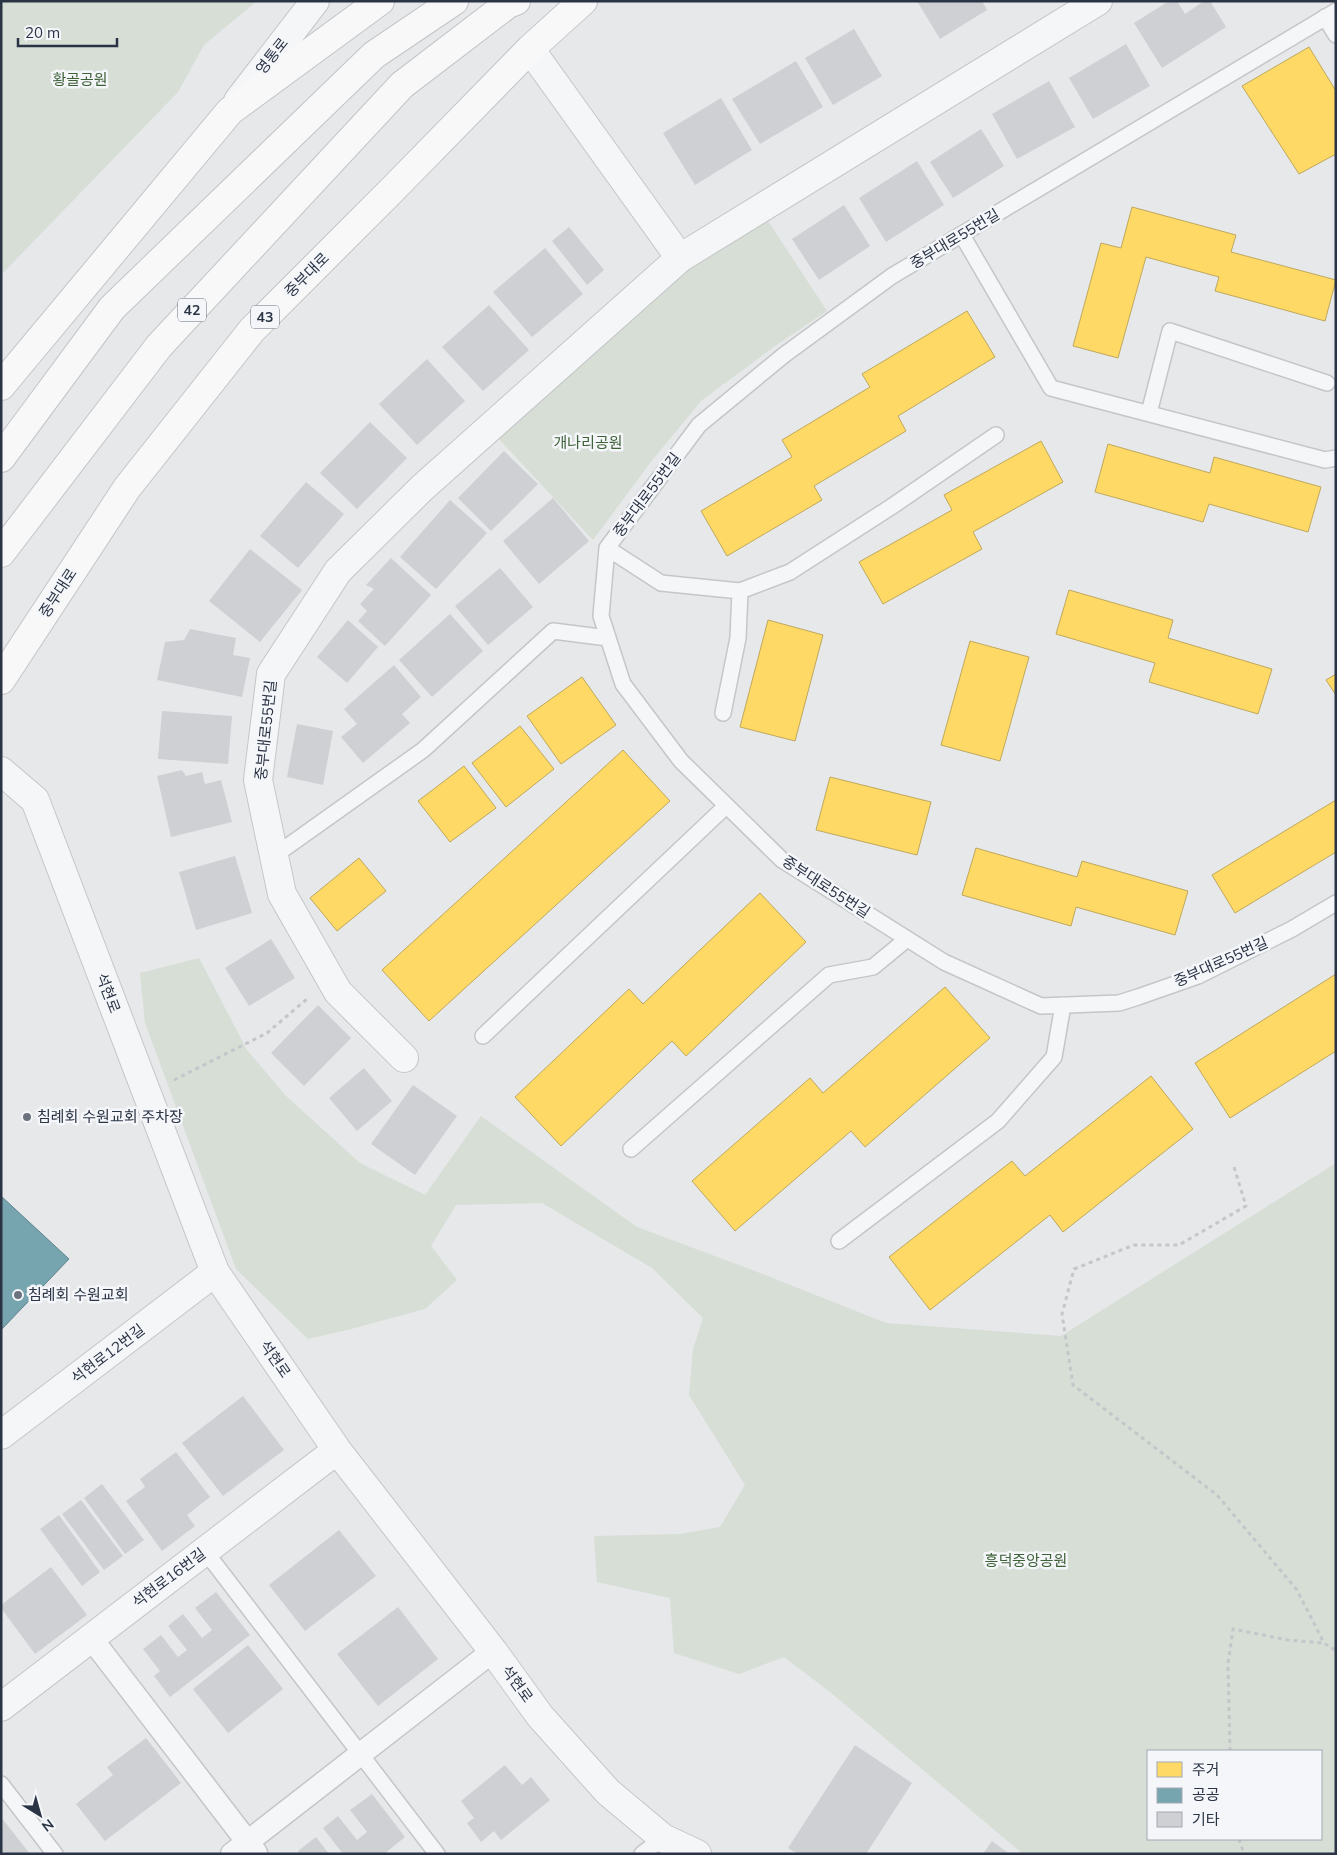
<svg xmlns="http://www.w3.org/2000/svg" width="1337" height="1855" font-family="Mulish,'Noto Sans KR',sans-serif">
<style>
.green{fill:#d6ded6;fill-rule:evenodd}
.homes{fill:#ffd966;stroke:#bfa85c}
.public{fill:#76a5af;stroke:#60838f}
.building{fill:#ced0d3}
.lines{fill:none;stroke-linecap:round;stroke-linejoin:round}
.service-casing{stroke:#c4c6c8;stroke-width:18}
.pedestrian-casing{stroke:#c4c6c8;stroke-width:25}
.minor-casing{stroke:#c4c6c8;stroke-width:30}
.tertiary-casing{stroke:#c4c6c8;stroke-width:30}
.primary-casing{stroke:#c2c5c8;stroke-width:30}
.path{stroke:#c5c6ca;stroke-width:3;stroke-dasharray:4 4;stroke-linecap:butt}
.service{stroke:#f5f6f7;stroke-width:15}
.pedestrian{stroke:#f5f6f7;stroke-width:22}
.minor{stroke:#f5f6f7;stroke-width:28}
.tertiary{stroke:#f5f6f7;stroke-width:28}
.primary{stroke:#f8f8f8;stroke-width:28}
.poi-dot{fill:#6c737f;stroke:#f4f6f9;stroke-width:2}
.labels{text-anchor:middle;stroke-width:5;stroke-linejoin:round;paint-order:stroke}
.shield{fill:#f4f6f9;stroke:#676e7b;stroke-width:1}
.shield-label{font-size:14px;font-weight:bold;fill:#2b3445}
.street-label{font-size:15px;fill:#2b3445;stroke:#f4f6f9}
.park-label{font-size:15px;fill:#3f6138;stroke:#f4f6f9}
.poi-label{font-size:15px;fill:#2b3445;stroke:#f4f6f9;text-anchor:start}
</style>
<rect width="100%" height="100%" fill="#e6e8ea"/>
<path class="green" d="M 1,1 L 257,1 L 204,45 L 178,92 L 1,275 Z
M 768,221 L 827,311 L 775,346 L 701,401 L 650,463 L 593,540 L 498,438 L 687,267 Z
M 199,958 L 247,1050 L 286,1096 L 360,1163 L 425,1195 L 481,1116 L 637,1227 L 755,1271 L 886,1323 L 1061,1336 L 1336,1163 L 1336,1854 L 1023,1854 L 830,1692 L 784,1657 L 739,1674 L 674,1653 L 670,1598 L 597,1582 L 594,1536 L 680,1534 L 720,1527 L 745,1485 L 689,1395 L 693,1349 L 703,1318 L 652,1268 L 542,1203 L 456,1205 L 431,1246 L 457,1280 L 425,1309 L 351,1329 L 308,1339 L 236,1269 L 145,1023 L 140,973 ZM 1148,1751 L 1321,1751 L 1321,1839 L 1148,1839 Z"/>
<path class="homes" d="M 1309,47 L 1336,91 L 1336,154 L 1299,174 L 1242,86 Z
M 1132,207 L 1236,235 L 1231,252 L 1336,280 L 1325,321 L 1215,291 L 1219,277 L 1146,257 L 1118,358 L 1073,346 L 1101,243 L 1121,248 Z
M 967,311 L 995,357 L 898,416 L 906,431 L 814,486 L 822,500 L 727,556 L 701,511 L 792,457 L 782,440 L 870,387 L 862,374 Z
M 1041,441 L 1063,482 L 973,532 L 982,549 L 883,604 L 859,562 L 952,510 L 944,495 Z
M 1108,444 L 1210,473 L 1214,457 L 1321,487 L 1308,532 L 1209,504 L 1203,522 L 1095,492 Z
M 1069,590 L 1173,620 L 1168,638 L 1272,669 L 1258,714 L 1149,682 L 1155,663 L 1056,634 Z
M 768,620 L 823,635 L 795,741 L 740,727 Z
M 970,641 L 1029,657 L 1000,761 L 941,745 Z
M 1336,674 L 1336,695 L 1326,680 Z
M 582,677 L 616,725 L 561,764 L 527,716 Z
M 520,726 L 554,769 L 506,807 L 472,763 Z
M 623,750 L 670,801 L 429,1021 L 382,970 Z
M 464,766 L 496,808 L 450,842 L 418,801 Z
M 830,777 L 931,802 L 917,855 L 816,830 Z
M 1336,800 L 1336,852 L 1235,913 L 1212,875 Z
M 976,848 L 1077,877 L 1082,861 L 1188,891 L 1175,935 L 1076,907 L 1071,926 L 962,895 Z
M 359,858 L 386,891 L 337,931 L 310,898 Z
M 760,893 L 806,942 L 686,1056 L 672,1041 L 561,1146 L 515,1097 L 629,989 L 643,1004 Z
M 1336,974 L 1336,1051 L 1230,1118 L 1195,1063 Z
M 945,987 L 990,1038 L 865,1147 L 851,1131 L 735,1231 L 692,1181 L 810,1078 L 823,1093 Z
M 1151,1076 L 1193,1129 L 1063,1232 L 1050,1215 L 930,1310 L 889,1257 L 1012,1161 L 1025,1176 Z"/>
<path class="public" d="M 1,1196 L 69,1259 L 1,1330 Z"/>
<path class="building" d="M 917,1 L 982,1 L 987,10 L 940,39 Z
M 1169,1 L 1177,1 L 1185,14 L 1204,1 L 1210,1 L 1226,27 L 1162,68 L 1134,23 Z
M 854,29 L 882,76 L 833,105 L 805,58 Z
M 1126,44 L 1150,86 L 1093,119 L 1069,78 Z
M 796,61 L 823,107 L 760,144 L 732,99 Z
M 1049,81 L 1075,127 L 1017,159 L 992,114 Z
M 721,98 L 752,150 L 695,185 L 663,133 Z
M 981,129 L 1004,166 L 953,198 L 930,162 Z
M 917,161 L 944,205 L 886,242 L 859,198 Z
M 844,205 L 870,246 L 819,280 L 792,239 Z
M 569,227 L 604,270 L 587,285 L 552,241 Z
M 545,248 L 583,294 L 532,337 L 493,292 Z
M 489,305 L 529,350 L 483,391 L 442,347 Z
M 427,359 L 465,401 L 417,445 L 379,404 Z
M 370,422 L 407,458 L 357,509 L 320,473 Z
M 504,451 L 538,484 L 491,531 L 458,498 Z
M 306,482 L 344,514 L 298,568 L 260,536 Z
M 553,498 L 589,541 L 539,584 L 503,541 Z
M 450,500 L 487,533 L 436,589 L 400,557 Z
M 250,549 L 302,590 L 260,642 L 209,601 Z
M 391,558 L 431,595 L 385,646 L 358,621 L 367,611 L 360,604 L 374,589 L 366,585 Z
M 500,568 L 533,607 L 488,645 L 455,606 Z
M 450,614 L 483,651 L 432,697 L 399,660 Z
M 348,620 L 378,647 L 347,683 L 317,657 Z
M 190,629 L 236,638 L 233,655 L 250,658 L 242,697 L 157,680 L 165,642 L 184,640 Z
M 394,665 L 421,697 L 402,714 L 410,723 L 363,763 L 341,737 L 357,724 L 344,709 Z
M 162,711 L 232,716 L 228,764 L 158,759 Z
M 297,724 L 333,731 L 323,785 L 287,777 Z
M 182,770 L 186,776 L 202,772 L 205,784 L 221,780 L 232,822 L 171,837 L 157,776 Z
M 235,856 L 252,913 L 196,930 L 179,872 Z
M 271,939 L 295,978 L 249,1006 L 225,968 Z
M 318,1005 L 351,1038 L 304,1086 L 271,1053 Z
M 364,1068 L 392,1101 L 357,1131 L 329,1098 Z
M 413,1085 L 457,1116 L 415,1175 L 371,1144 Z
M 243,1396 L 284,1450 L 223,1496 L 182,1443 Z
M 176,1452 L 210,1497 L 187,1515 L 195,1526 L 162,1551 L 126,1501 L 145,1487 L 140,1479 Z
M 102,1484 L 144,1540 L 125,1554 L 84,1498 Z
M 81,1500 L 123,1556 L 104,1570 L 62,1514 Z
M 59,1515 L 100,1572 L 82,1586 L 40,1529 Z
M 339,1530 L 376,1576 L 305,1631 L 269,1585 Z
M 51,1567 L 87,1615 L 35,1654 L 1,1608 L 1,1605 Z
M 216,1592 L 250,1635 L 170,1697 L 154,1676 L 160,1671 L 143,1649 L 161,1635 L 178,1657 L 187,1650 L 168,1626 L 183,1614 L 202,1638 L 212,1630 L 195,1608 Z
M 398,1607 L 438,1659 L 378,1706 L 337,1654 Z
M 248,1645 L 283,1689 L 228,1733 L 193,1689 Z
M 146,1738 L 181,1783 L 105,1841 L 76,1804 L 113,1775 L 107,1767 Z
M 855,1745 L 912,1783 L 866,1854 L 798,1854 L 788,1848 Z
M 505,1765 L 522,1785 L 531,1777 L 550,1800 L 501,1840 L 494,1831 L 481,1842 L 467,1823 L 474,1818 L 461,1801 Z
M 372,1794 L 405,1837 L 384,1854 L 343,1854 L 323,1828 L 338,1816 L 357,1840 L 367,1832 L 350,1810 Z
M 1,1817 L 30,1854 L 1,1854 Z
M 316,1837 L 329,1854 L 300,1854 L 298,1851 Z
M 992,1841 L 1007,1852 L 1006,1854 L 983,1854 Z"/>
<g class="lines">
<g class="service-casing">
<path id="service" d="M 1336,11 L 892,276 L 784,355 L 699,425 L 607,548 L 601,616 L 623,684 L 681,761 L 782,860 L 944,962 L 1041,1006 L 1119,1003 L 1138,997 L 1198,976 L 1292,929 L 1336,903
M 1325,17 L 1336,35
M 962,235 L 1051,388 L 1325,460 L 1336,458
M 1149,413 L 1170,331 L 1327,383
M 607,548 L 661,583 L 740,591 L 790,572 L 891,507 L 996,435
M 723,713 L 738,638 L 740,591
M 274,856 L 423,750 L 553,631 L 608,638
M 483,1036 L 726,806
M 631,1149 L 829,975 L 873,967 L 907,939
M 839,1241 L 998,1121 L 1054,1057 L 1063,1005
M 205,1551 L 437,1854
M 1,1784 L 55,1854
M 642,1854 L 663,1838"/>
</g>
<g class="pedestrian-casing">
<path id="pedestrian" d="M 91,1638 L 256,1853
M 232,1854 L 493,1651"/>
</g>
<g class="minor-casing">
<path id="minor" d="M 530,49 L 680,258
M 1,771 L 35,800 L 215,1272 L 337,1450 L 493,1651 L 540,1716 L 608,1792 L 663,1838 L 697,1854
M 404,1058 L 338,992 L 282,894 L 258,780 L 271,674 L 338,571 L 422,488 L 680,258 L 1098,1
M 1,1435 L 215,1272
M 1,1707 L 337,1450"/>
</g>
<g class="tertiary-casing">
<path id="tertiary" d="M 238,101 L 315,1"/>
</g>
<g class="primary-casing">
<path id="primary" d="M 1,386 L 230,111 L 380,1
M 1,458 L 112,308 L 374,55 L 454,1
M 1,553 L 159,346 L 402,85 L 508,4 L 516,1
M 1,680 L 127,488 L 252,330 L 392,190 L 530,49 L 583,1"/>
</g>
<path class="path" d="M 174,1080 L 267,1033 L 307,999
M 1234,1167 L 1246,1206 L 1179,1245 L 1134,1245 L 1074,1269 L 1062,1314 L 1073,1385 L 1217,1495 L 1297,1590 L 1324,1643 L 1336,1651
M 1230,1751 L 1228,1664 L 1233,1629 L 1288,1640 L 1323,1643
M 1239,1839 L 1244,1854"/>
<use href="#service" class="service"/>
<use href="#pedestrian" class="pedestrian"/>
<use href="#minor" class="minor"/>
<use href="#tertiary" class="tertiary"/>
<use href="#primary" class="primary"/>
</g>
<g class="poi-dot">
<circle cx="27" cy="1117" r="5"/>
<circle cx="18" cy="1295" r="5"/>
</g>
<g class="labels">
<g class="shield">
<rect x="178" y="298.5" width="28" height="23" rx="4"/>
<rect x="251" y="305.5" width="28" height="23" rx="4"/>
</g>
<g class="shield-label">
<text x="192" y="315">42</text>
<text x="265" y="322">43</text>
</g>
<g class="street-label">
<text transform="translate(272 56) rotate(-52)" y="5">영통로</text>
<text transform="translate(955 239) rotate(-31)" y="5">중부대로55번길</text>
<text transform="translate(307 275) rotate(-45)" y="5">중부대로</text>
<text transform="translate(647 495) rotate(-53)" y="5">중부대로55번길</text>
<text transform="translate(58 593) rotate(-57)" y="5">중부대로</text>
<text transform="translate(266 730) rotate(-84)" y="5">중부대로55번길</text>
<text transform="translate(826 887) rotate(33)" y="5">중부대로55번길</text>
<text transform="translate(1221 962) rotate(-24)" y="5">중부대로55번길</text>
<text transform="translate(108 993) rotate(69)" y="5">석현로</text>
<text transform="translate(108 1354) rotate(-37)" y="5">석현로12번길</text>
<text transform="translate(275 1359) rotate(55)" y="5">석현로</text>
<text transform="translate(169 1578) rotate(-37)" y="5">석현로16번길</text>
<text transform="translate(517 1684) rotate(54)" y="5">석현로</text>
</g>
<g class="park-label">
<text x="80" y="85">황골공원</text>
<text x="588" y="448">개나리공원</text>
<text x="1026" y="1566">흥덕중앙공원</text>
</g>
<g class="poi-label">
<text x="37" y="1122">침례회 수원교회 주차장</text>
<text x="28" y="1300">침례회 수원교회</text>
</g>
</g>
<rect width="1337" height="1855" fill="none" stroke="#2b3445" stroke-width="5"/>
<rect x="1147" y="1750" width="175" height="90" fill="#f4f6f9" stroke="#a4a8b1"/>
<rect x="1157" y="1762" width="25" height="15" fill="#ffd966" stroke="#a4a8b1"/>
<text x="1192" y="1775" font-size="15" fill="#2b3445">주거</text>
<rect x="1157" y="1788" width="25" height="15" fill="#76a5af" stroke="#a4a8b1"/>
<text x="1192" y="1800" font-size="15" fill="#2b3445">공공</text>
<rect x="1157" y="1812" width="25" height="15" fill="#ced0d3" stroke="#a4a8b1"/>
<text x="1192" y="1825" font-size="15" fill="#2b3445">기타</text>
<g transform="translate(40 1815) rotate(143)" stroke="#f4f6f9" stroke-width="4" paint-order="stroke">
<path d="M0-4L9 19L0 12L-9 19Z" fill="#2b3445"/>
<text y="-8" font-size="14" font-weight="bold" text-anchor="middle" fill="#2b3445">N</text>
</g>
<path d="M18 38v8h99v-8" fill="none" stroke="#2b3445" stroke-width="2.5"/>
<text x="25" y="38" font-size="15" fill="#2b3445" stroke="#f4f6f9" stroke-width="4" paint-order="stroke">20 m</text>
</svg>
